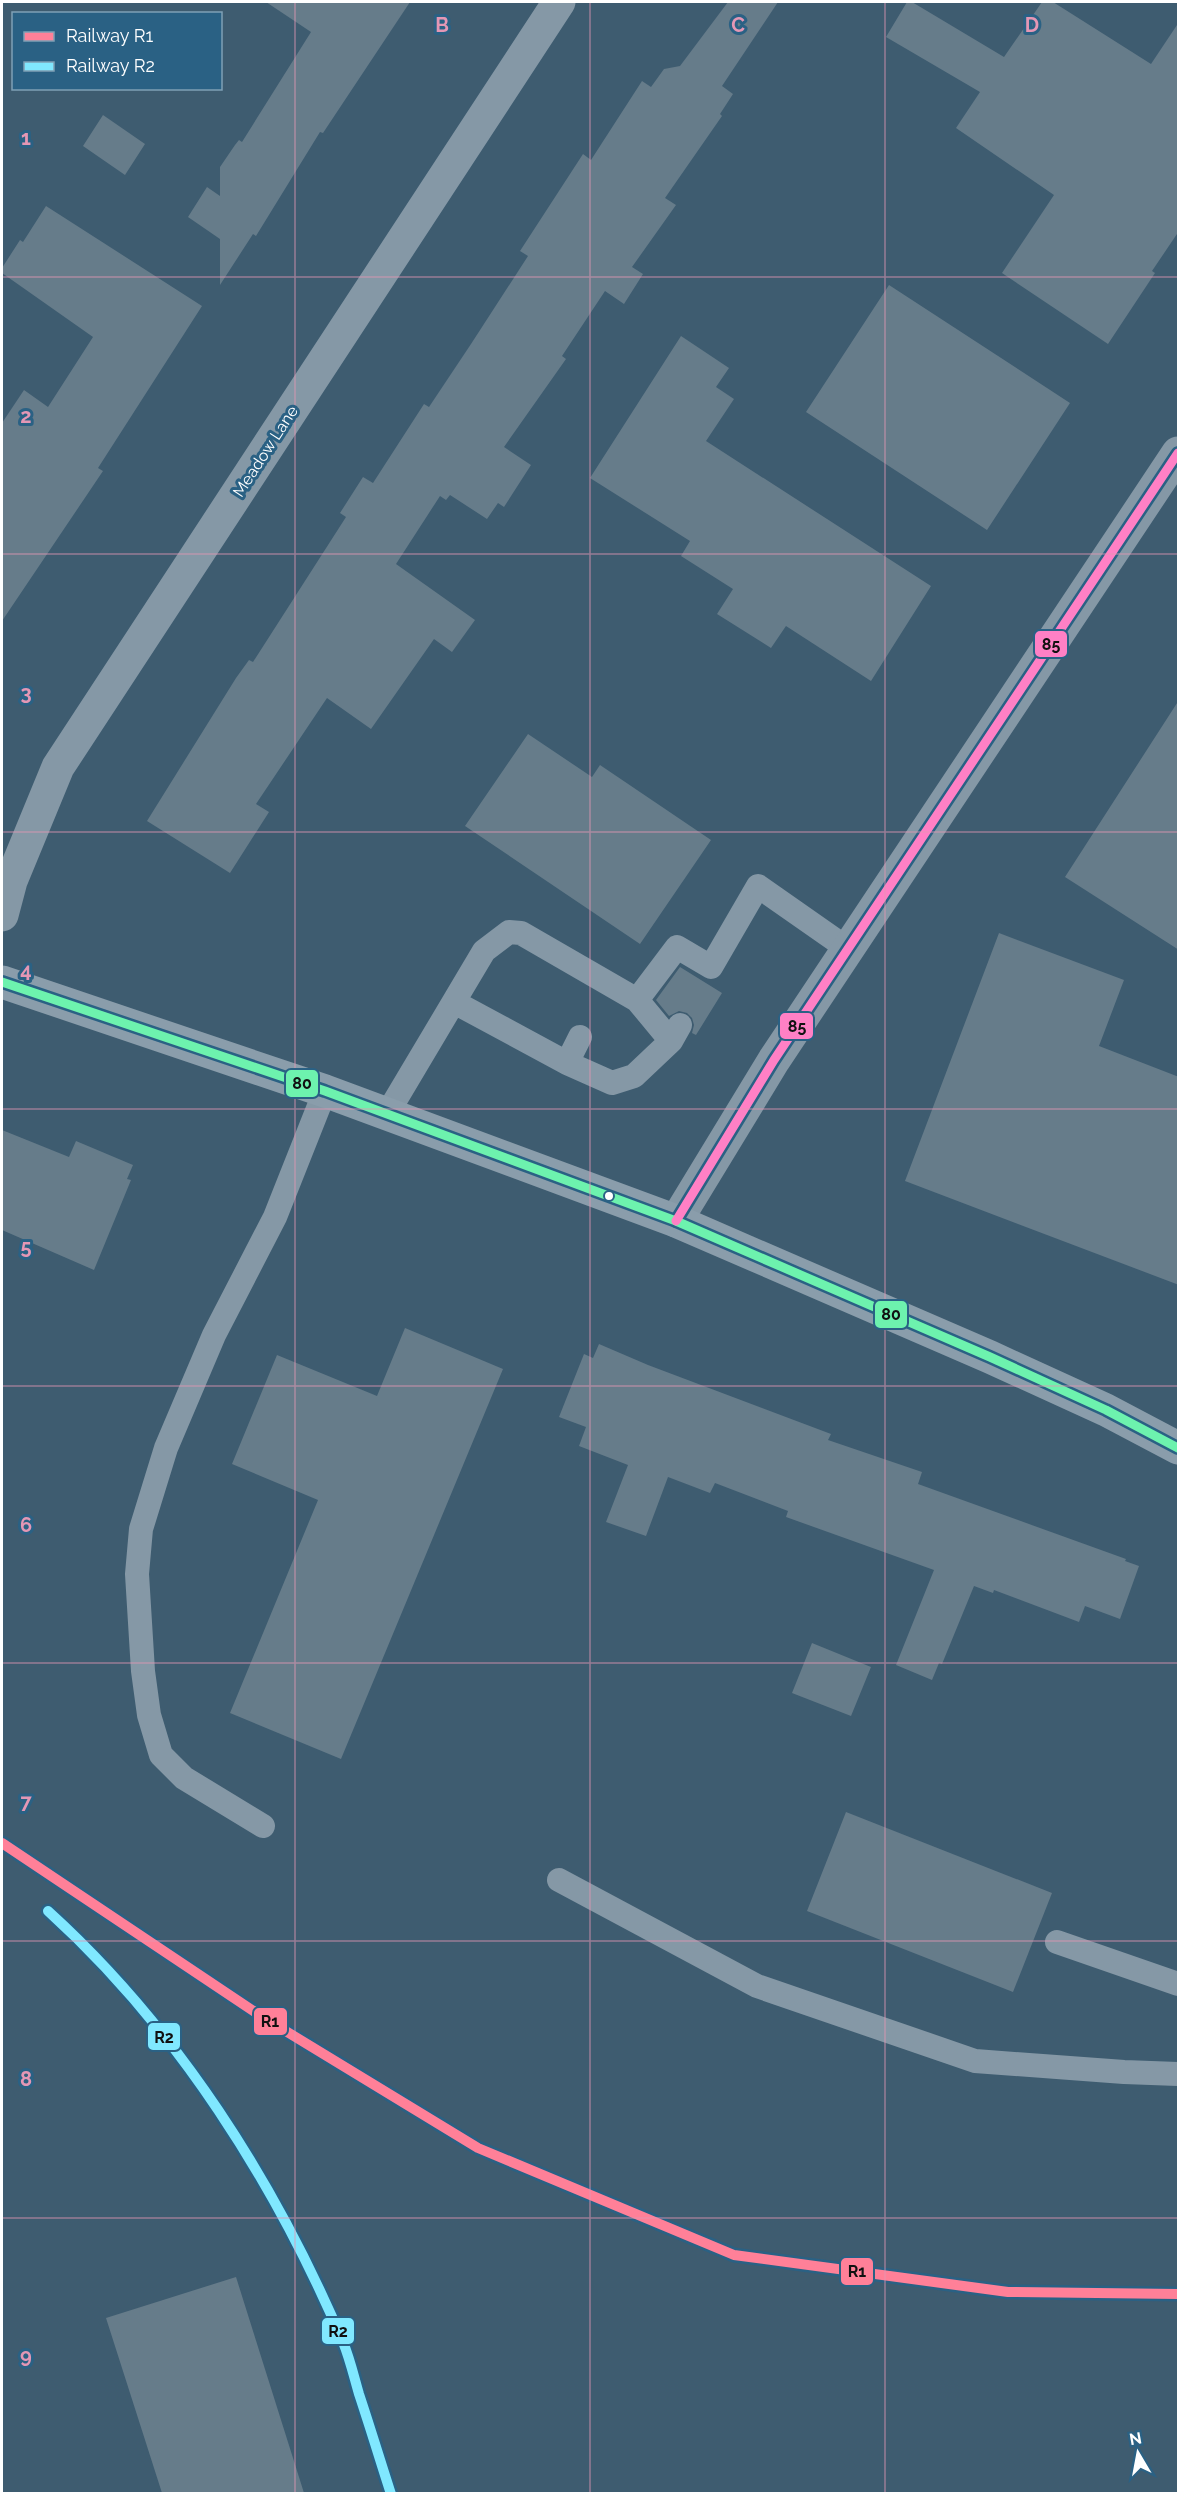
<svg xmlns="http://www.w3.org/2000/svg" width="1180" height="2495" font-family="Raleway,sans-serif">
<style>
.building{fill:#667c8a}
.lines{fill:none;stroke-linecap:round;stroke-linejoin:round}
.service{stroke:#8598a6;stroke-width:24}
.minor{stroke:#8598a6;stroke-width:33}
.tertiary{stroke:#8598a6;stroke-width:33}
.secondary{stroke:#8a9dab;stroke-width:33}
.bus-1-casing{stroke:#2a6184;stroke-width:14}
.bus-2-casing{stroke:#2a6184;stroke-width:14}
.bus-1{stroke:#6df2ae;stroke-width:9}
.bus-2{stroke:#ff80c5;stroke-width:9}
.rail-1-casing{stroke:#2a6184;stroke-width:15}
.rail-2-casing{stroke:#2a6184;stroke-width:15}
.rail-1{stroke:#ff8098;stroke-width:10}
.rail-2{stroke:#80e8ff;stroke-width:10}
.grid{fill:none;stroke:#e497b5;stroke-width:1.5;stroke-opacity:0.55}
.bus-dot{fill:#fff;stroke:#2a6184;stroke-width:2}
.labels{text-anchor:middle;stroke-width:6;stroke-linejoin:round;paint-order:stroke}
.street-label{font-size:16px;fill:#fff;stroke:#2a6184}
.grid-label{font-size:20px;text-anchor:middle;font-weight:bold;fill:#e497b5;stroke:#2a6184;stroke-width:6;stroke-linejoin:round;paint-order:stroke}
.line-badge{stroke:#2a6184;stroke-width:2}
.pale-badge-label{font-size:16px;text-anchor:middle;font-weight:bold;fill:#111}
</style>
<rect width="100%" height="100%" fill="#3e5c70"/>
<path class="building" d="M 266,2 L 410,2 L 323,133 L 320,132 L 256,236 L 253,234 L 220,285 L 220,239 L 188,217 L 207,187 L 220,196 L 220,167 L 235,145 L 239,140 L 242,142 L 311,32 Z
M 728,2 L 778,2 L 722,86 L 733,94 L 720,114 L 722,116 L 665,198 L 676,205 L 632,267 L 643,274 L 624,304 L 605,291 L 562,356 L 566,359 L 504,447 L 531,465 L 504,507 L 498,503 L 487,519 L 450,495 L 446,500 L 440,496 L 396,564 L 475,620 L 452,652 L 434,639 L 371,729 L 327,698 L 256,804 L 269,812 L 230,873 L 147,821 L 236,678 L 249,660 L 253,662 L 346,517 L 340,513 L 363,477 L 373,483 L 424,404 L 429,407 L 471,344 L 528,256 L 520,251 L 583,154 L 591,160 L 642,81 L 651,87 L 664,69 L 680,66 Z
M 907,2 L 912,2 L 1004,57 L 1042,2 L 1053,2 L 1151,64 L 1179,22 L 1179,231 L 1152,271 L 1155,273 L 1108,344 L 1002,273 L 1054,195 L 956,128 L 980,92 L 886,37 Z
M 103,115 L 145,144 L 125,175 L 83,146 Z
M 46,206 L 202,306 L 98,468 L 103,471 L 2,621 L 2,423 L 24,390 L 48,407 L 93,337 L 2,273 L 2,268 L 20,240 L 23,242 Z
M 889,285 L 1070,403 L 987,530 L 806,412 Z
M 681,336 L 729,368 L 716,387 L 734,399 L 706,441 L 931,586 L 871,681 L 786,626 L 771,648 L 717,614 L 733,589 L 681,556 L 690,541 L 590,478 Z
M 1179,700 L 1179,950 L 1065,877 Z
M 528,734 L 592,777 L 600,765 L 711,840 L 640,944 L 465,826 Z
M 999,933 L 1124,980 L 1099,1046 L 1179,1077 L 1179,1285 L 905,1181 Z
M 680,967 L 722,993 L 696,1035 L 692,1033 L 694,1025 L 692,1018 L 687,1013 L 679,1011 L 669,1016 L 656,1000 Z
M 2,1130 L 69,1157 L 76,1141 L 133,1165 L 127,1179 L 131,1180 L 94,1270 L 2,1230 Z
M 405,1328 L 503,1369 L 341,1759 L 230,1713 L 318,1500 L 232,1464 L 277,1355 L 377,1396 Z
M 599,1344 L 648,1365 L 831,1434 L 828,1440 L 922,1472 L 918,1484 L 1126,1559 L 1125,1561 L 1139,1566 L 1120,1619 L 1085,1606 L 1079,1622 L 994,1590 L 993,1593 L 974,1586 L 942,1664 L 939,1663 L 932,1680 L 896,1665 L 934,1570 L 786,1517 L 788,1511 L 715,1483 L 710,1493 L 668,1477 L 646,1536 L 606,1522 L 628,1465 L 579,1446 L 586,1427 L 559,1417 L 584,1354 L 593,1358 Z
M 812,1643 L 871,1667 L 851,1716 L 792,1693 Z
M 846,1812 L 1052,1893 L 1013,1992 L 807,1911 Z
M 236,2277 L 304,2493 L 162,2493 L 106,2318 Z"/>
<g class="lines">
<path class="service" d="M 637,1000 L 671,1041 L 680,1025
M 454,1002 L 567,1063 L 612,1083 L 634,1076 L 671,1041
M 567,1063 L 580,1037
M 387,1114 L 484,951 L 509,932 L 521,933 L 637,1000 L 677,947 L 711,967 L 758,886 L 848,949
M 263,1826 L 184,1778 L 161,1755 L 149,1715 L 143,1671 L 137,1574 L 141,1529 L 166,1448 L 214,1335 L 275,1217 L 325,1091
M 559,1880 L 757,1986 L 975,2061 L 1124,2072 L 1178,2074
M 1057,1942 L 1178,1984"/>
<path class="minor" d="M 676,1221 L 774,1060 L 1178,453"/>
<path class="tertiary" d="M 2,915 L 11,881 L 58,767 L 559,2"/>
<path class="secondary" d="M 2,982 L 325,1091 L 676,1221 L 990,1357 L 1106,1410 L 1178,1448"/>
<g class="bus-1-casing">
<path id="bus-1" d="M 2,982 L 325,1091 L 676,1221 L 990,1357 L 1106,1410 L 1178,1448"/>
</g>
<g class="bus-2-casing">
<path id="bus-2" d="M 676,1221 L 774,1060 L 1178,453"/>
</g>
<use href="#bus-1" class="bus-1"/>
<use href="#bus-2" class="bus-2"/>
<g class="rail-1-casing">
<path id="rail-1" d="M 2,1843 L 261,2016 L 478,2148 L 734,2255 L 1008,2292 L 1178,2294"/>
</g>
<g class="rail-2-casing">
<path id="rail-2" d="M 48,1911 C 177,2028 275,2182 343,2342 C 350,2359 354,2377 359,2394 C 370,2427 380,2460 391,2494"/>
</g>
<use href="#rail-1" class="rail-1"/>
<use href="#rail-2" class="rail-2"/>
</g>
<path class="grid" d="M 295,2 L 295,2494M 590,2 L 590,2494M 885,2 L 885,2494M 2,277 L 1178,277M 2,554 L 1178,554M 2,832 L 1178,832M 2,1109 L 1178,1109M 2,1386 L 1178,1386M 2,1663 L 1178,1663M 2,1941 L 1178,1941M 2,2218 L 1178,2218"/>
<circle class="bus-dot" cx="609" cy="1196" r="5"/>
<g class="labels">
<g class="street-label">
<text transform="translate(265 451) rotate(-57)" y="6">Meadow Lane</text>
</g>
</g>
<g class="grid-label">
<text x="442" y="32">B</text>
<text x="738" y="32">C</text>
<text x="1032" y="32">D</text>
<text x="26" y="145">1</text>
<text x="26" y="423">2</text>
<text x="26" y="700">3</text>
<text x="26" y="977">4</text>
<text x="26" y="1254">5</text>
<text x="26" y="1532">6</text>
<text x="26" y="1809">7</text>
<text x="26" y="2086">8</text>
<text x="26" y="2363">9</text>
</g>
<g class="line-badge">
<rect x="1034" y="630" width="34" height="28" rx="6" fill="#ff80c5"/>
<rect x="779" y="1012" width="35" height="28" rx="6" fill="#ff80c5"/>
<rect x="285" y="1069" width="34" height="29" rx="6" fill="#6df2ae"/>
<rect x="874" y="1300" width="34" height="29" rx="6" fill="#6df2ae"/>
<rect x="253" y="2007" width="35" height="29" rx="6" fill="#ff8098"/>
<rect x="147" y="2022" width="34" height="29" rx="6" fill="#80e8ff"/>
<rect x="840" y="2257" width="34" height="29" rx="6" fill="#ff8098"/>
<rect x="321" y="2317" width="34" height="28" rx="6" fill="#80e8ff"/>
</g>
<g class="pale-badge-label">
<text x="1051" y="650">85</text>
<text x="797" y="1032">85</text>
<text x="302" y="1089">80</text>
<text x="891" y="1320">80</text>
<text x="270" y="2027">R1</text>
<text x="164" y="2043">R2</text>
<text x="857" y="2277">R1</text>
<text x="338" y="2337">R2</text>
</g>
<rect width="1180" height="2495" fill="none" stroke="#ffffff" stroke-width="6"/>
<rect x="12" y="12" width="210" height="78" fill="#2a6184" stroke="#7fa0b5" stroke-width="1.5"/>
<rect x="24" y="32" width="30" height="9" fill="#ff8098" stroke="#7fa0b5" stroke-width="1.5"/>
<text x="66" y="42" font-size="18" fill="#ffffff">Railway R1</text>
<rect x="24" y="62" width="30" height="9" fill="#80e8ff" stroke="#7fa0b5" stroke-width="1.5"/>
<text x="66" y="72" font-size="18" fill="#ffffff">Railway R2</text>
<g transform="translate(1138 2453) rotate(350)" stroke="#2a6184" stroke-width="4.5" paint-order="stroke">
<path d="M0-4.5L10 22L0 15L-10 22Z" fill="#ffffff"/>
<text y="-9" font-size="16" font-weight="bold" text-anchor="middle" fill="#ffffff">N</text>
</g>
</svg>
